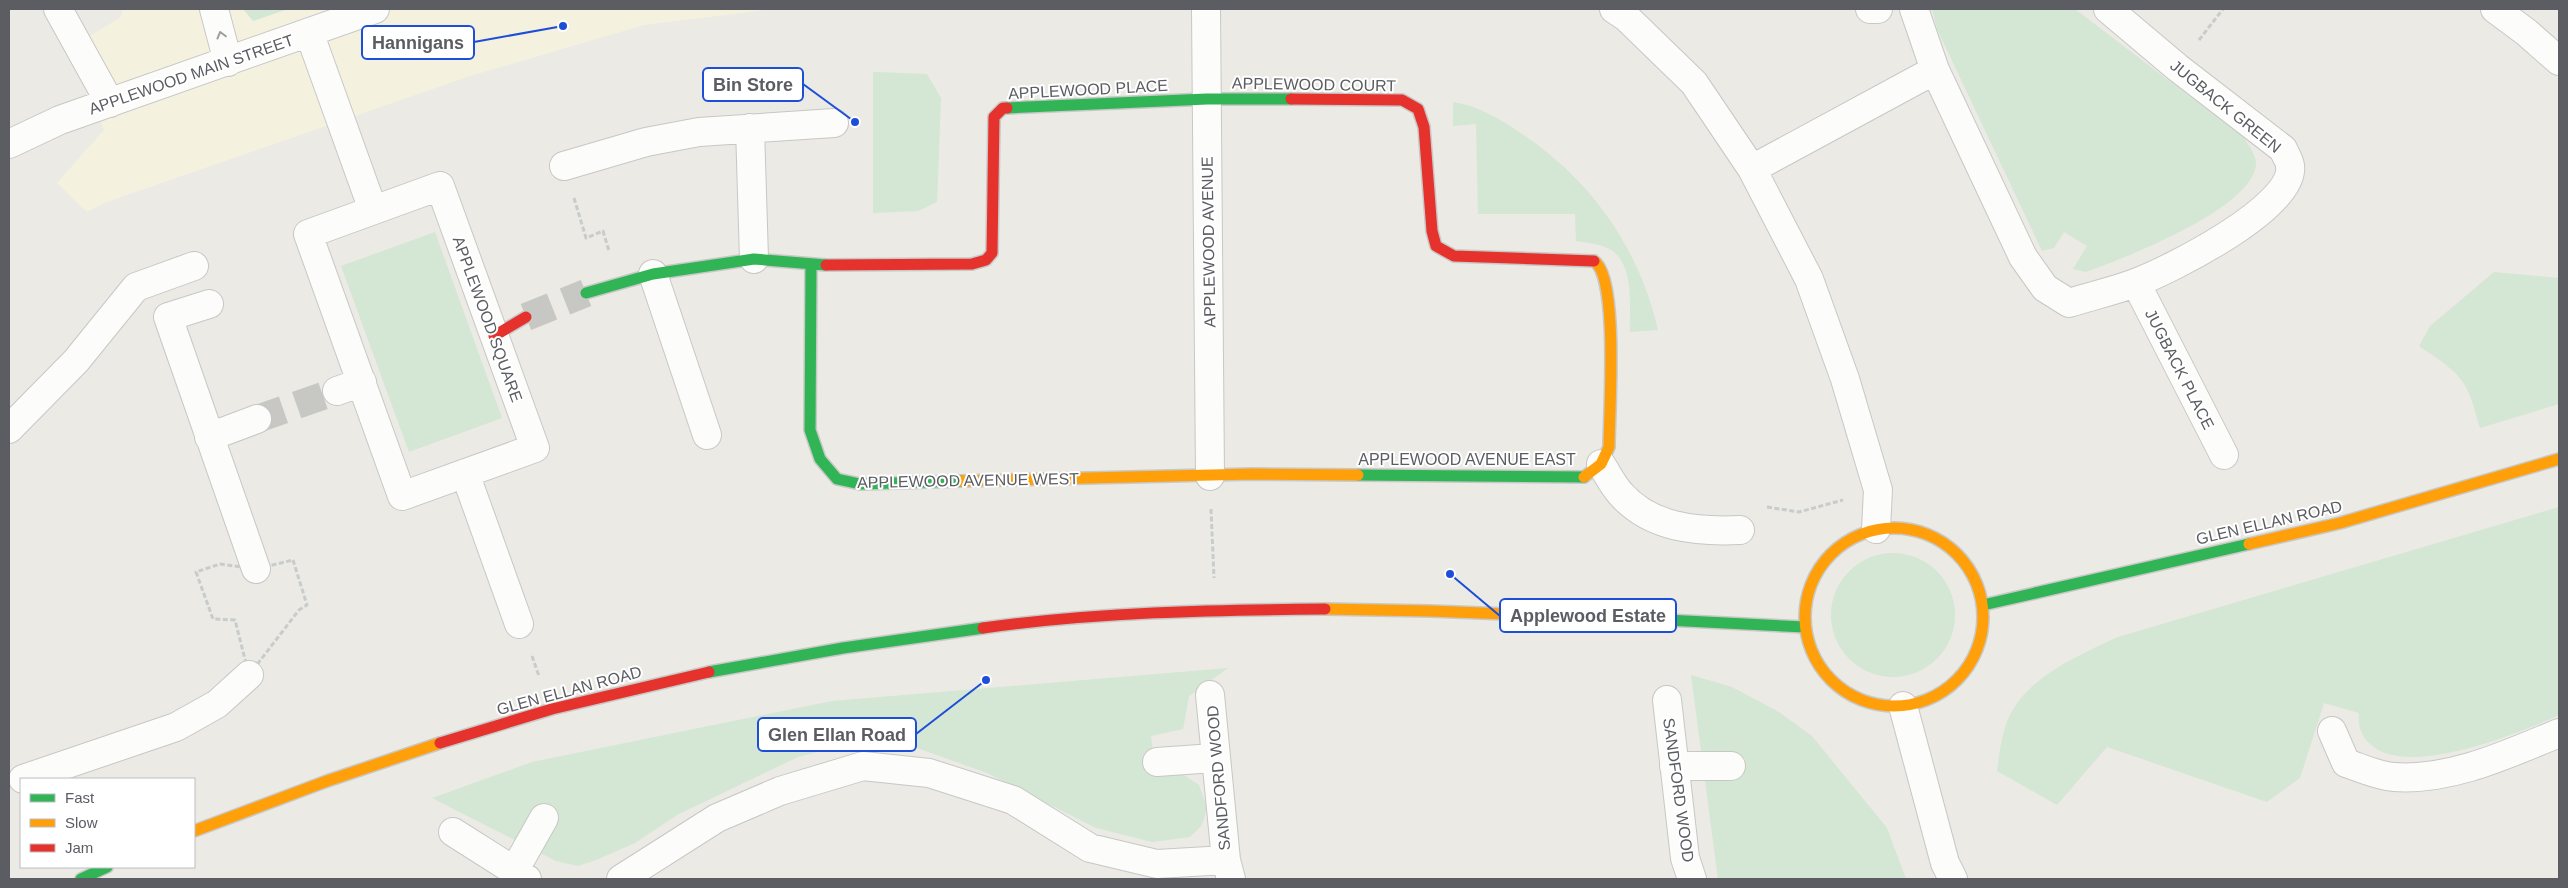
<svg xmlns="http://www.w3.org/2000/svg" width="2568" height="888" font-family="Arial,sans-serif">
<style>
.commercial{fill:#f4f2df}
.green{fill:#d4e6d4}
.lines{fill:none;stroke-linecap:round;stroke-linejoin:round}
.street-tunnel{stroke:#c7c7c4;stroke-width:28;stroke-dasharray:28 14;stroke-linecap:butt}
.secondary-tunnel{stroke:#c7c7c4;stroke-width:28;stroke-dasharray:28 14;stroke-linecap:butt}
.street-casing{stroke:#c8c7c7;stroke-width:30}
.fast-casing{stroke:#c8c8c7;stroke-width:14}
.slow-casing{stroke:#c8c8c7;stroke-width:14}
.jam-casing{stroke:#c8c8c7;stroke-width:14}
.path{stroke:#c8ccca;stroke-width:3;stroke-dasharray:5 2.5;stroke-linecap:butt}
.street{stroke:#fcfcfb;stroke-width:28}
.fast{stroke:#30b455;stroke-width:11}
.slow{stroke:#ff9f0a;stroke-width:11}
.jam{stroke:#e5322d;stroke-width:11}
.oneway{stroke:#9b9da0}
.labels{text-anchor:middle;stroke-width:4;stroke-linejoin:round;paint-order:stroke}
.street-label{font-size:16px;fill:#5b5d63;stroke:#fff}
.leader{fill:none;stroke:#1d4ed8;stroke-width:2}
.callout-dot{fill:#1d4ed8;stroke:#fff;stroke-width:2}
.callout{fill:#fff;stroke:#1d4ed8;stroke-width:2}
.callout-label{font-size:18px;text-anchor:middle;font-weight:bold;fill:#5b5d63}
</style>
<rect width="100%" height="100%" fill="#ebeae5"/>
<path class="commercial" d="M 123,9 L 775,9 L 644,25 L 467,77 L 104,203 L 87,212 L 57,183 L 104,130 L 70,48 L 121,17 Z"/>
<path class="green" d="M 243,9 L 288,9 L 253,21 Z
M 1932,9 L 2075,9 L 2244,138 C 2248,145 2255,153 2256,162 C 2258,207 2122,259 2086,272 L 2073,269 L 2087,246 L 2064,232 L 2054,248 L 2042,251 L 1937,29 Z
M 873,72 L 927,74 L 941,98 L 937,202 L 918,211 L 873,213 Z
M 1453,102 C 1479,106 1500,119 1522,134 C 1592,181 1639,248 1658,330 L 1630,332 C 1629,308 1635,270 1614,252 C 1604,244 1588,243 1576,241 L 1575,214 L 1478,214 L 1476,124 L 1453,126 Z
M 435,232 L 502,418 L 409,452 L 341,266 Z
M 2494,272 L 2559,278 L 2559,404 L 2480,428 C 2467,378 2462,375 2419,346 L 2430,326 Z
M 2559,507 L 2559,715 L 2557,716 C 2516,734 2407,779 2370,744 C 2360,734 2358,726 2359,713 L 2324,703 L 2300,778 L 2267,802 L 2107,747 L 2057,805 L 1997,771 C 2000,750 2002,726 2014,708 C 2033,675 2085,652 2118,637 Z
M1831 615a62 62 0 1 1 124 0a62 62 0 1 1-124 0Z
M 1228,668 L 1189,696 L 1183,729 L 1151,736 L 1155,771 L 1181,773 L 1199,785 L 1207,808 L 1202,825 L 1190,837 L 1152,842 L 1096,828 L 987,773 L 906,744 L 848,744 L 798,757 L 677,815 L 635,843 L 596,860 L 578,866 L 556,861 L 432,798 L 532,762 L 832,701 Z
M 1691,675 L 1732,687 L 1779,712 L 1812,736 L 1887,828 L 1906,879 L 1718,879 Z"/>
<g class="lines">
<path class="street-tunnel" d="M 257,419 L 337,391"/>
<path class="secondary-tunnel" d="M 526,317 L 586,293"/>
<g class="street-casing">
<path id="street" d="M 58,9 L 110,103
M 214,9 L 228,62
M 1206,9 L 1210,476
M 1614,9 L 1626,17 L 1694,83 L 1752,169 L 1809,279 L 1845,379 L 1878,490 L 1876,529
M 1870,9 L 1878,9
M 1914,9 L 1935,70 L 2023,257 L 2045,288 L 2069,303 C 2091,296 2114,291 2135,283 C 2168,271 2296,207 2290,166 C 2290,161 2285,154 2283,149 L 2178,68 L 2108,9
M 2495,9 L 2526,32 L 2559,61
M 309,32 L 373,210
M 750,128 L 754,259
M 9,144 L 60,120 L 375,9
M 564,166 L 646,142 L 699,132 L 834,123
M 1752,169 L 1935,70
M 440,186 L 535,448 L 402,496 L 308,234 Z
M 653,274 L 707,435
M 2136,283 L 2224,455
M 209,304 L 168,317 L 256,569
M 337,391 L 362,382
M 9,429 L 76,361 L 136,287 L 194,266
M 209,437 L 257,419
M 1601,464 C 1607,473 1612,484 1620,493 C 1650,528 1697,532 1740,530
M 465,473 L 519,624
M 1210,695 L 1226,860 L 1231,879
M 1667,700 L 1685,858 L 1692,879
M 1903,706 L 1945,863 L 1953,879
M 2332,731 L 2346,763 C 2361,768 2378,776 2394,777 C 2451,781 2508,754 2559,733
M 1157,762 L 1214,758
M 1674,766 L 1731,766
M 23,779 L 176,727 L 217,704 L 249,675
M 453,832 L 527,879
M 514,871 L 544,818
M 621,879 L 717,818 L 780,791 L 863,766 L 929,773 L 1013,800 L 1090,848 L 1157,864 L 1226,860"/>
</g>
<g class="fast-casing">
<path id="fast" d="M 1007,108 L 1207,99 L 1291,99
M 811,265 L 810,430 L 820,459 L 837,479 L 860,484 L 962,481
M 586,293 L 653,274 L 754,259 L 826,265
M 1358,475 L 1584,477
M 1983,605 L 2249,544
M 1666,620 L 1805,627
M 709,672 L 843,648 L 983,628
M 81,879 L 107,867"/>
</g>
<g class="slow-casing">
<path id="slow" d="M 1584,477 L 1601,464 L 1609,447 C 1609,415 1619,276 1594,261
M 962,481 L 1252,474 L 1358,475
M1805 617a89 89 0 1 1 178 0a89 89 0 1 1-178 0Z
M 2249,544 L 2340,523 L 2559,459
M 1325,609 L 1430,611 L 1666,620
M 194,831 L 327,781 L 440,743"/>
</g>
<g class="jam-casing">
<path id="jam" d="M 1291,99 L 1402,100 L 1418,109 L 1424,127 L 1432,231 L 1436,246 L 1454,256 L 1594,261
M 826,265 L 972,264 L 986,260 L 992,253 L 994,117 L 1003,108 L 1007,108
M 494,336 L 526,317
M 983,628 C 1097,612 1211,610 1325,609
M 440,743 L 552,709 L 709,672"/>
</g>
<path class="path" d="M 2199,40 L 2223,9
M 574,198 L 586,238 L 603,231 L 609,251
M 1767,507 L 1799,512 L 1843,500
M 1211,509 L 1214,578
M 293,560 L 307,605 L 299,610 L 249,675 L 235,620 L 213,619 L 196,572 L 220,564 L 256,569 Z
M 532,656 L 539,676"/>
<use href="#street" class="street"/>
<use href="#fast" class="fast"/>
<use href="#slow" class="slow"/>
<use href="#jam" class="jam"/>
</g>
<defs><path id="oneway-chevron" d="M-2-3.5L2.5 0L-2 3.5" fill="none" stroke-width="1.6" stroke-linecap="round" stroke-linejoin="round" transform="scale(1.25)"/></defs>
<use class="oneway" href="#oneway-chevron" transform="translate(221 35) rotate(-105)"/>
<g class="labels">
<g class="street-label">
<text transform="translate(191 74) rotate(-19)" y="6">APPLEWOOD MAIN STREET</text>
<text transform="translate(1314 84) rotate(1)" y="6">APPLEWOOD COURT</text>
<text transform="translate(1088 89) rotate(-3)" y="6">APPLEWOOD PLACE</text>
<text transform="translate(2226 106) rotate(39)" y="6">JUGBACK GREEN</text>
<text transform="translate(1208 242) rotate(-91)" y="6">APPLEWOOD AVENUE</text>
<text transform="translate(488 319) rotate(70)" y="6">APPLEWOOD SQUARE</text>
<text transform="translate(2180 369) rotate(63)" y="6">JUGBACK PLACE</text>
<text x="1467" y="465">APPLEWOOD AVENUE EAST</text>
<text transform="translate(968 480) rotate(-1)" y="6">APPLEWOOD AVENUE WEST</text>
<text transform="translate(2269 522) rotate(-13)" y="6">GLEN ELLAN ROAD</text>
<text transform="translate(569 690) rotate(-15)" y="6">GLEN ELLAN ROAD</text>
<text transform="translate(1218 778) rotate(-95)" y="6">SANDFORD WOOD</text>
<text transform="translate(1679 790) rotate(82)" y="6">SANDFORD WOOD</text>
</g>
</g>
<path class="leader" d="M563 26L474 42M855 122L803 84M1450 574L1500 616M986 680L916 734"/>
<g class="callout-dot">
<circle cx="563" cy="26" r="5"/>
<circle cx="855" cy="122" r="5"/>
<circle cx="1450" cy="574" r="5"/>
<circle cx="986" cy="680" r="5"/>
</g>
<g class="callout">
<rect x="362" y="26" width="112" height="33" rx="5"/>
<rect x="703" y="68" width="100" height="33" rx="5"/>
<rect x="1500" y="599" width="176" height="33" rx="5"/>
<rect x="758" y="718" width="158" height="33" rx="5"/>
</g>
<g class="callout-label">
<text x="418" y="49">Hannigans</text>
<text x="753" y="91">Bin Store</text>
<text x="1588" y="622">Applewood Estate</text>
<text x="837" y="741">Glen Ellan Road</text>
</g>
<rect width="2568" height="888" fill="none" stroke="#5b5d63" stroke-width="20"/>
<rect x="20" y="778" width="175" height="90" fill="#ffffff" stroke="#bdbec1"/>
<rect x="30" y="794" width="25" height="8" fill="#30b455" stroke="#bdbec1"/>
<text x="65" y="803" font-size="15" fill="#5b5d63">Fast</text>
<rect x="30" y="819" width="25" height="8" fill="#ff9f0a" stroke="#bdbec1"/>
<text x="65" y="828" font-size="15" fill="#5b5d63">Slow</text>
<rect x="30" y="844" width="25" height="8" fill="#e5322d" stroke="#bdbec1"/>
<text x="65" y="853" font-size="15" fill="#5b5d63">Jam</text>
</svg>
